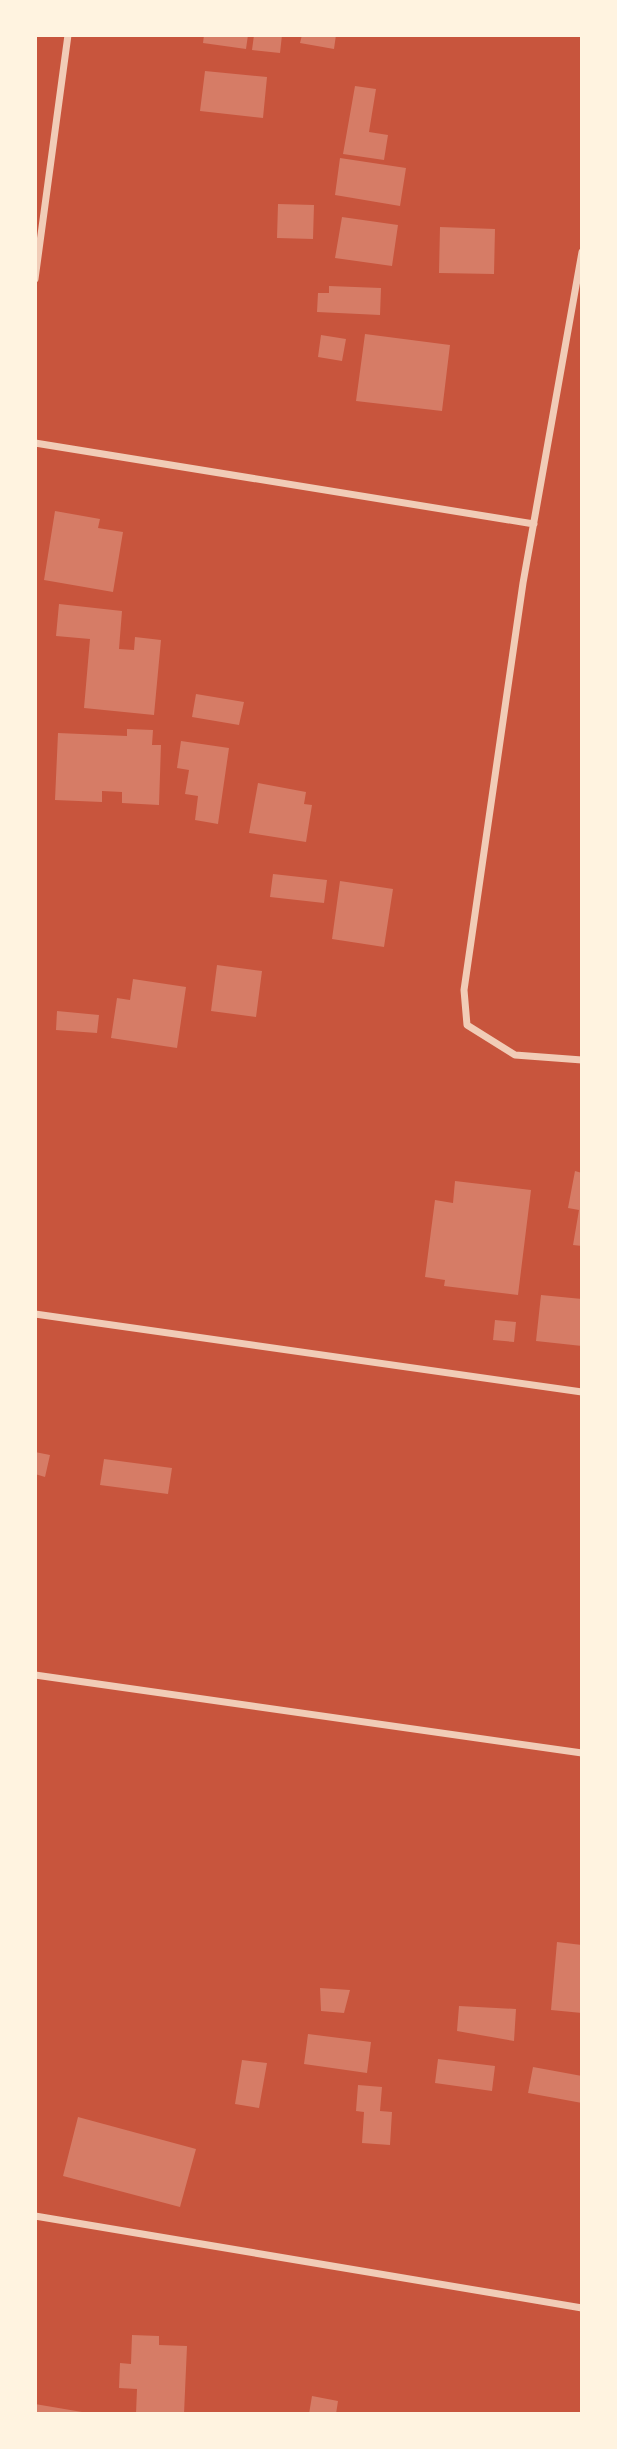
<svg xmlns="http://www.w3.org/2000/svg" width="617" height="2449" font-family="Quicksand,sans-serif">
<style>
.building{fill:#d67c66}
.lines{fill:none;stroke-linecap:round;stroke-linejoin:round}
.minor{stroke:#f1ccb7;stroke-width:7}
</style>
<rect width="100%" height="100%" fill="#c8553d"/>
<path class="building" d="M 204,35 L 248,35 L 246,49 L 203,43 Z
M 254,35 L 282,35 L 280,53 L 252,50 Z
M 302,35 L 336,35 L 334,49 L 300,43 Z
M 205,71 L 267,77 L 263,118 L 200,111 Z
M 355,86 L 376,89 L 369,132 L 388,135 L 384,160 L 343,154 Z
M 340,158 L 406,168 L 400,206 L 335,195 Z
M 278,204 L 314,205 L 313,239 L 277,238 Z
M 342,217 L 398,225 L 392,266 L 335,258 Z
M 440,227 L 495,229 L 494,274 L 439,273 Z
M 329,286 L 381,288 L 380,315 L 317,312 L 318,293 L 329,293 Z
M 365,334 L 450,345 L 442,411 L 356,401 Z
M 321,335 L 346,339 L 342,361 L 318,357 Z
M 55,511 L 100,519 L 98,528 L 123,532 L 113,592 L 44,580 Z
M 59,604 L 122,611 L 119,649 L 134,650 L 135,637 L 161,640 L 154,715 L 84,708 L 90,639 L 56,636 Z
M 196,694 L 244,702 L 239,725 L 192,717 Z
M 127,729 L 153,730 L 152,745 L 161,745 L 159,805 L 122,803 L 122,792 L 102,791 L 102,802 L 55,800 L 58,733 L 127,736 Z
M 181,741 L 229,748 L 218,824 L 195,820 L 198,796 L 185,794 L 189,770 L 177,768 Z
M 258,783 L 306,792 L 304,804 L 312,805 L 306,842 L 249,833 Z
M 273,874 L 327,880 L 324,903 L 270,897 Z
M 340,881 L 393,889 L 384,947 L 332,939 Z
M 217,965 L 262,971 L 256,1017 L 211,1011 Z
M 133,979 L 186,987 L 177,1048 L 111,1038 L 117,998 L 130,1000 Z
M 57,1011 L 99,1015 L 97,1033 L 56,1030 Z
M 575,1171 L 582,1173 L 582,1246 L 573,1245 L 579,1210 L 568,1208 Z
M 455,1181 L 531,1190 L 518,1295 L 444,1286 L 445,1280 L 425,1277 L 435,1200 L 453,1203 Z
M 541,1295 L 582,1299 L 582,1346 L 536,1341 Z
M 495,1320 L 516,1322 L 514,1342 L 493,1340 Z
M 35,1452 L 50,1455 L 45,1477 L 35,1474 Z
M 104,1459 L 172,1468 L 168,1494 L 100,1485 Z
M 557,1942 L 582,1945 L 582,2013 L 551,2010 Z
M 320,1988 L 350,1990 L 344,2013 L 321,2011 Z
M 459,2006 L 516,2009 L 514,2041 L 457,2031 Z
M 308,2034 L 371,2042 L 367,2073 L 304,2064 Z
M 438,2059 L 495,2066 L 492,2091 L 435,2083 Z
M 242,2060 L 267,2063 L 259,2108 L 235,2104 Z
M 533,2067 L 582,2076 L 582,2103 L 528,2093 Z
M 358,2085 L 382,2087 L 380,2111 L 392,2112 L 390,2145 L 362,2143 L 364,2112 L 356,2111 Z
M 78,2117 L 196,2149 L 180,2207 L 63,2176 Z
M 132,2335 L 159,2336 L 159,2345 L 187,2346 L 184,2414 L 136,2414 L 137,2389 L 119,2388 L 120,2363 L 131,2364 Z
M 312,2396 L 338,2401 L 336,2414 L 309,2414 Z
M 35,2404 L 82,2412 L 82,2414 L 35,2414 Z"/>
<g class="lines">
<path class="minor" d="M 582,252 L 523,583 L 464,990 L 467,1025 L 515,1055 L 582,1060
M 35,279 L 68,35
M 35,443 L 534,524
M 35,1314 L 582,1392
M 35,1675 L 582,1753
M 35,2216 L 582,2308"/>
</g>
<rect width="617" height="2449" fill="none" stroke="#fff3e0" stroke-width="74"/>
</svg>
